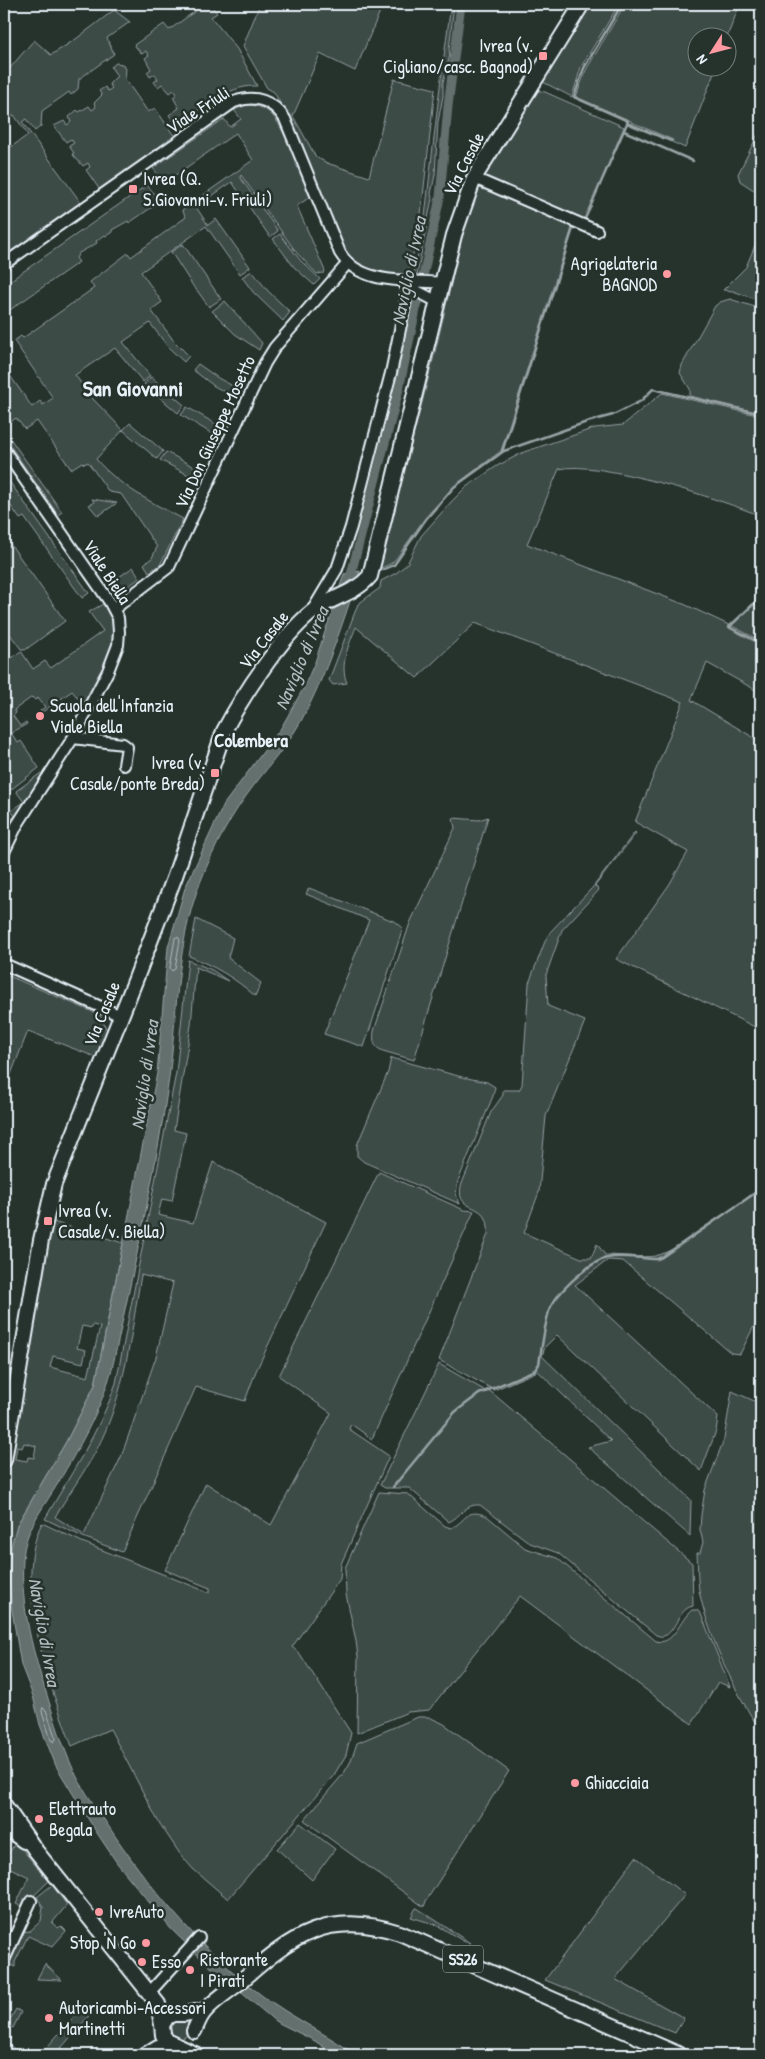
<svg xmlns="http://www.w3.org/2000/svg" width="765" height="2059" font-family="'Patrick Hand',sans-serif">
<style>
.green{fill:#3e4b47;stroke:#939ea0;fill-rule:evenodd}
.water{fill:#636f6d;stroke:#98a3a5}
.lines{fill:none;stroke-linecap:round;stroke-linejoin:round}
.shore{stroke:#b3bdc0;stroke-width:1}
.stream{stroke:#98a3a5;stroke-width:2.5}
.canal{stroke:#636f6d;stroke-width:9}
.minor-casing{stroke:#e8f1f8;stroke-width:14}
.major-casing{stroke:#e8f1f8;stroke-width:18}
.minor{stroke:#26332d;stroke-width:10}
.major{stroke:#26332d;stroke-width:14}
.poi-dot{fill:#ff9aa2;stroke:#26332d;stroke-width:2}
.labels{text-anchor:middle;stroke-width:5;stroke-linejoin:round;paint-order:stroke}
.shield{fill:#26332d;stroke:#aeb8bb;stroke-width:1}
.shield-label{font-size:16px;font-weight:bold;fill:#e8f1f8}
.poi-label{font-size:18px;fill:#e8f1f8;stroke:#26332d;text-anchor:start}
.street-label{font-size:18px;fill:#e8f1f8;stroke:#26332d}
.water-label{font-size:19px;font-style:italic;fill:#b3bdc0;stroke:#26332d}
.neighbourhood-label{font-size:19px;font-weight:bold;fill:#e8f1f8;stroke:#26332d}
.district-label{font-size:22px;font-weight:bold;fill:#e8f1f8;stroke:#26332d}
</style>
<rect width="100%" height="100%" fill="#26332d"/>
<filter id="ink" filterUnits="userSpaceOnUse"><feTurbulence type="fractalNoise" baseFrequency=".02" numOctaves="2"/><feDisplacementMap in="SourceGraphic" scale="10" xChannelSelector="R" yChannelSelector="G"/><feConvolveMatrix kernelMatrix="1 2 1 2 8 2 1 2 1" color-interpolation-filters="sRGB"/></filter>
<g filter="url(#ink)">
<path class="green" d="M 205,4 L 210,4 L 217,13 L 211,17 L 237,49 L 257,86 C 234,85 210,101 192,115 L 198,124 L 183,135 L 169,115 L 179,108 L 173,97 L 177,94 L 174,90 L 170,93 L 162,84 L 158,87 L 154,82 L 158,79 L 155,74 L 150,77 L 147,72 L 151,69 L 145,58 L 149,55 L 146,51 L 142,54 L 134,45 L 164,24 L 169,30 Z
M 260,4 L 383,4 L 355,71 L 320,54 L 293,116 L 316,157 L 327,163 L 369,177 L 394,79 L 435,89 L 420,223 L 409,272 L 406,277 C 394,276 369,273 359,266 C 355,264 351,259 347,255 L 287,115 L 274,92 L 267,88 L 243,46 Z
M 451,4 L 454,4 L 449,50 L 450,55 L 443,82 L 443,96 L 438,122 L 435,175 L 431,194 L 432,198 L 417,275 L 414,272 L 424,225 L 439,94 Z
M 587,4 L 619,4 L 581,67 L 572,97 L 541,81 Z
M 625,4 L 740,4 L 727,37 L 698,38 L 698,68 L 716,68 L 685,148 L 672,142 L 673,140 L 631,122 L 631,121 L 576,97 L 586,70 Z
M 114,10 L 130,22 L 107,38 L 114,54 L 79,79 L 78,89 L 71,95 L 69,92 L 42,111 L 41,126 L 35,131 L 26,119 L 22,122 L 82,204 L 4,259 L 4,152 L 28,135 L 14,115 L 4,122 L 4,75 L 34,40 L 51,55 L 76,39 Z
M 116,63 L 122,64 L 126,69 L 125,79 L 148,112 L 155,108 L 177,140 L 102,193 L 86,170 L 90,167 L 88,163 L 83,166 L 72,154 L 74,153 L 69,146 L 74,143 L 71,139 L 66,142 L 54,126 L 64,121 L 67,125 L 71,122 L 69,117 L 77,110 L 79,112 L 89,106 L 92,110 L 96,107 L 94,103 L 102,95 L 99,91 L 105,87 L 108,91 L 112,88 L 109,84 L 117,76 L 111,67 Z
M 536,90 L 545,92 L 624,127 L 585,219 L 576,216 L 575,219 L 482,177 Z
M 247,105 C 255,105 262,107 269,112 C 286,126 300,176 310,197 L 297,206 L 325,271 L 324,273 L 317,274 L 296,252 L 241,175 L 240,177 L 278,231 L 270,237 L 232,182 L 196,207 L 208,225 L 216,219 L 250,267 L 240,274 L 206,226 L 141,272 L 162,302 L 151,310 L 174,341 L 189,356 L 184,362 L 168,347 L 150,323 L 123,342 L 150,376 L 143,382 L 115,348 L 75,375 L 93,399 L 123,430 L 130,423 L 163,451 L 157,459 L 123,430 L 96,459 C 116,484 154,504 183,519 L 160,565 L 149,572 L 144,564 L 152,558 L 157,547 L 121,494 L 109,492 L 88,462 L 84,464 L 82,462 L 71,469 L 37,421 L 25,429 L 16,418 L 4,426 L 4,367 L 32,407 L 40,401 L 43,405 L 53,398 L 14,341 L 21,336 L 23,338 L 94,288 L 90,282 L 128,253 L 131,257 L 186,217 L 182,210 L 253,160 L 236,133 L 164,183 L 153,168 L 224,119 L 230,127 L 241,119 L 234,110 Z
M 761,128 L 761,195 L 740,181 L 738,174 Z
M 480,184 L 573,225 L 501,451 L 454,486 L 425,518 L 398,556 L 392,563 L 379,569 L 435,352 L 468,212 L 477,185 Z
M 147,185 L 161,201 L 129,223 L 128,221 L 112,230 L 112,232 L 106,236 L 105,235 L 96,241 L 97,243 L 79,253 L 76,258 L 79,262 L 4,314 L 4,285 Z
M 761,231 L 761,301 L 733,291 L 723,290 L 746,267 Z
M 280,234 L 300,260 L 320,279 L 314,285 L 294,267 L 273,239 Z
M 183,244 L 221,299 L 209,307 L 196,289 L 195,289 L 171,252 Z
M 252,271 L 268,291 L 290,312 L 283,321 L 253,292 L 242,277 Z
M 730,299 L 761,309 L 761,413 L 690,396 L 690,389 L 680,373 L 682,365 L 715,306 L 720,302 Z
M 225,301 L 262,343 L 259,350 L 235,334 L 212,311 Z
M 198,364 L 218,378 L 242,391 L 238,399 L 214,386 L 193,370 Z
M 151,377 L 184,405 L 178,413 L 144,384 Z
M 662,393 L 761,416 L 761,516 C 722,500 598,459 559,469 L 527,544 L 686,605 L 731,626 L 761,599 L 761,641 L 732,626 L 729,628 L 761,645 L 761,693 L 707,663 L 691,700 L 761,742 L 761,1030 L 616,959 L 669,885 L 688,852 L 635,822 L 683,702 L 475,623 L 417,678 L 356,627 C 349,645 339,664 347,683 L 333,685 L 329,680 L 358,604 L 380,588 L 381,581 L 396,573 L 407,564 L 421,536 L 451,502 L 466,487 L 497,466 L 524,452 L 595,428 L 623,425 Z
M 187,407 L 224,429 L 219,438 L 181,415 Z
M 7,434 L 62,512 L 58,515 L 4,437 Z
M 166,452 L 204,472 L 200,481 L 160,460 Z
M 4,474 L 89,593 L 82,598 L 24,517 L 20,519 L 4,496 Z
M 92,499 L 117,503 L 98,516 L 89,505 L 94,502 Z
M 4,535 L 65,621 L 25,650 L 21,649 L 9,633 L 4,637 Z
M 133,567 L 140,578 L 115,595 L 109,588 L 120,580 L 119,577 Z
M 103,604 C 108,607 109,611 111,617 C 119,649 99,677 84,705 L 72,691 L 41,713 L 40,711 L 45,707 L 38,698 L 35,700 L 32,697 L 14,710 L 16,713 L 13,716 L 20,726 L 26,722 L 27,724 L 11,733 L 18,743 L 21,741 L 39,768 L 9,791 L 4,783 L 4,664 L 21,651 L 33,669 L 45,661 L 51,668 L 103,631 L 89,612 Z
M 41,773 L 42,774 L 7,831 L 4,824 L 15,816 L 11,811 L 24,802 L 16,791 Z
M 488,817 L 414,1060 L 383,1051 C 373,1047 373,1041 374,1031 L 410,923 L 455,828 L 453,818 L 479,820 Z
M 635,832 L 636,833 L 595,886 L 599,890 L 562,930 L 546,975 L 548,1006 L 585,1021 L 546,1116 L 539,1192 L 524,1233 L 581,1258 L 591,1258 L 597,1244 L 605,1255 C 618,1255 644,1258 655,1256 C 682,1250 737,1205 761,1187 L 761,1312 L 740,1354 L 731,1353 L 623,1261 L 608,1260 L 575,1285 L 718,1417 L 716,1431 L 701,1471 L 557,1335 L 545,1347 L 542,1356 L 691,1500 L 690,1536 L 588,1447 L 611,1441 L 538,1371 L 494,1390 L 439,1360 L 488,1234 C 491,1198 455,1216 461,1186 L 491,1112 L 503,1095 L 503,1090 L 519,1090 L 522,1085 L 529,983 L 546,939 L 551,931 L 593,887 Z
M 309,888 L 396,922 L 403,928 L 364,1047 L 324,1034 L 369,920 L 306,894 Z
M 196,919 L 233,938 L 228,958 L 261,983 L 255,996 C 235,978 214,966 189,956 Z
M 188,960 L 212,970 L 228,981 L 196,967 L 191,1025 L 174,1130 L 186,1133 L 172,1201 L 162,1199 L 158,1215 L 193,1223 L 213,1162 L 326,1222 L 256,1371 L 245,1401 L 196,1387 L 122,1552 L 83,1537 L 45,1519 C 70,1475 100,1431 116,1383 L 176,1073 ZM 141,1275 L 173,1283 L 156,1357 L 121,1457 L 84,1535 L 55,1517 C 68,1494 85,1472 97,1449 C 125,1395 131,1334 141,1275 Z
M 4,974 L 100,1015 L 108,1033 L 98,1058 L 28,1031 L 4,1092 Z
M 391,1058 L 462,1077 L 487,1082 L 495,1087 L 493,1096 L 458,1181 L 456,1194 L 460,1204 L 364,1162 L 357,1156 L 357,1145 L 388,1072 Z
M 379,1172 L 464,1210 L 474,1211 L 372,1439 L 351,1424 L 349,1429 L 389,1456 L 341,1564 L 340,1579 L 292,1647 L 300,1654 L 351,1733 L 346,1755 L 334,1775 L 228,1899 L 193,1869 L 180,1854 L 158,1821 L 110,1729 L 72,1746 C 50,1688 12,1581 42,1523 L 82,1542 L 210,1593 L 210,1588 L 165,1570 L 206,1483 L 271,1525 L 329,1417 L 331,1413 L 279,1376 Z
M 50,1221 L 123,1243 L 95,1385 L 66,1442 L 17,1525 L 9,1574 L 10,1585 L 4,1585 L 4,1482 ZM 93,1325 L 100,1327 L 88,1377 L 50,1367 L 53,1356 L 83,1363 L 86,1350 L 77,1348 L 82,1326 L 92,1328 ZM 24,1443 L 36,1446 L 34,1458 L 28,1457 L 27,1461 L 15,1459 L 17,1447 L 22,1448 Z
M 439,1364 L 484,1390 L 482,1394 L 490,1391 L 692,1563 L 693,1606 C 675,1609 675,1643 656,1635 L 558,1553 L 530,1543 L 480,1505 C 466,1503 460,1517 449,1522 L 409,1488 L 385,1488 L 380,1485 Z
M 4,1378 L 11,1379 L 4,1421 Z
M 732,1391 L 761,1404 L 761,1732 C 735,1691 711,1643 700,1595 C 697,1582 698,1567 697,1553 L 700,1553 L 703,1542 L 700,1530 L 701,1515 L 705,1490 L 724,1439 Z
M 379,1492 L 408,1494 L 445,1526 L 451,1528 C 467,1521 465,1507 487,1516 L 525,1548 L 557,1558 L 656,1641 C 674,1646 679,1620 692,1610 L 697,1610 L 701,1614 L 730,1687 L 718,1682 L 692,1724 L 520,1596 L 429,1710 L 408,1712 L 357,1733 L 358,1657 L 356,1641 L 346,1594 L 345,1568 Z
M 418,1717 L 429,1717 L 444,1724 L 509,1771 L 426,1901 L 424,1907 L 304,1820 L 344,1773 L 351,1761 L 357,1743 Z
M 300,1823 L 335,1849 L 312,1880 L 277,1849 Z
M 16,1842 L 49,1881 L 22,1907 L 16,1904 L 29,1877 L 4,1865 L 4,1861 Z
M 636,1857 L 685,1895 L 615,1979 L 684,2018 L 675,2033 L 545,1980 Z
M 52,1885 L 67,1905 L 52,1923 L 58,1928 L 61,1926 L 66,1931 L 52,1947 L 28,1936 L 15,1962 L 15,1967 L 7,1963 L 21,1932 L 30,1931 L 41,1921 L 43,1907 L 37,1897 Z
M 416,1908 L 417,1908 L 470,1943 L 463,1941 L 437,1925 L 411,1917 Z
M 45,1964 L 62,1980 L 37,1979 Z
M 86,2003 L 94,2010 L 55,2055 L 40,2055 Z
M 16,2009 L 21,2012 L 13,2028 L 4,2022 L 4,2015 L 11,2018 Z
M169 2029a10 10 0 1 1 20 0a10 10 0 1 1-20 0Z
M 9,2036 L 11,2038 L 7,2043 L 22,2055 L 4,2055 L 4,2047 Z"/>
<path class="water" d="M 360,571 C 343,622 327,674 301,721 C 286,748 264,771 246,796 C 225,825 208,860 196,894 C 176,953 177,1017 169,1078 C 156,1172 134,1267 114,1360 C 104,1405 81,1444 58,1483 C 46,1504 28,1525 24,1550 C 18,1595 32,1650 46,1692 C 55,1721 64,1752 78,1779 C 89,1799 103,1817 115,1836 C 156,1896 205,1953 264,1997 C 294,2018 327,2035 357,2055 L 335,2055 L 315,2041 L 275,2021 L 206,1963 L 171,1929 L 117,1863 L 95,1830 L 56,1766 L 40,1725 L 33,1696 L 21,1665 L 11,1604 L 9,1574 L 11,1547 L 17,1525 L 66,1442 L 95,1385 L 157,1073 L 168,947 L 185,888 L 224,804 L 281,728 L 303,689 L 315,662 L 344,574 Z"/>
<g class="lines">
<path class="shore" d="M 178,937 L 180,940 L 175,969 L 172,971 L 170,968 L 175,938 Z
M 43,1708 L 46,1710 L 56,1739 L 54,1742 L 51,1740 L 42,1711 Z"/>
<path class="stream" d="M 627,123 L 671,141
M 624,131 L 693,161
M 584,221 L 628,121 L 574,97 L 584,68 L 622,4
M 502,452 L 574,225
M 377,572 L 394,565 L 426,519 L 454,487 L 504,451 L 587,422 L 613,415 L 641,401 L 653,389 L 761,414
M 761,597 L 729,627 L 761,643
M 393,1487 L 455,1412 L 479,1394 L 535,1370 L 539,1364 C 542,1347 544,1328 549,1311 C 555,1294 589,1262 607,1258 C 622,1254 641,1259 657,1259 L 662,1257 L 761,1189"/>
<path class="canal" d="M 349,582 L 399,389 L 440,197 L 448,106 L 461,4"/>
<g class="minor-casing">
<path id="minor" d="M 474,178 L 597,231
M 4,264 L 234,102 C 255,94 273,101 285,119 L 340,253 C 359,285 409,280 442,283
M 405,285 L 438,302
M 4,450 L 109,601 L 118,618 L 119,632 L 118,645 L 108,671 L 73,738 L 17,825 L 4,852
M 114,609 L 169,567 L 265,363 L 275,347 L 347,264
M 312,611 L 337,569 L 351,527 L 391,373 L 410,281
M 73,738 L 123,744 L 127,747 L 124,765
M 4,964 L 121,1016
M 4,1960 L 31,1901
M 149,1993 L 199,1938"/>
</g>
<g class="major-casing">
<path id="major" d="M 4,1460 L 41,1240 L 54,1184 L 135,981 L 175,876 L 224,731 C 243,695 281,637 312,612 C 331,597 355,594 370,576 L 454,235 L 474,178 L 582,4
M 4,1805 L 36,1851 L 158,2004 L 162,2025
M 4,1826 L 24,1841
M 194,2031 C 197,2025 200,2016 205,2011 C 213,2001 230,1990 240,1982 C 293,1935 327,1910 400,1933 L 680,2055
M 145,2055 L 158,2047 L 171,2044
M 197,2055 L 167,2041 L 163,2035 L 162,2025 L 167,2017 L 173,2014 L 184,2014 L 205,2010"/>
</g>
<use href="#minor" class="minor"/>
<use href="#major" class="major"/>
</g>
</g>
<g class="poi-dot">
<rect x="538" y="51" width="10" height="10" rx="2.5"/>
<rect x="128" y="184" width="10" height="10" rx="2.5"/>
<circle cx="667" cy="274" r="5"/>
<circle cx="40" cy="716" r="5"/>
<rect x="210" y="768" width="10" height="10" rx="2.5"/>
<rect x="43" y="1216" width="10" height="10" rx="2.5"/>
<circle cx="575" cy="1783" r="5"/>
<circle cx="39" cy="1819" r="5"/>
<circle cx="99" cy="1912" r="5"/>
<circle cx="146" cy="1943" r="5"/>
<circle cx="142" cy="1962" r="5"/>
<circle cx="190" cy="1970" r="5"/>
<circle cx="49" cy="2018" r="5"/>
</g>
<g class="labels">
<rect class="shield" x="443" y="1945.5" width="40" height="27" rx="4"/>
<g class="shield-label">
<text x="463" y="1965">SS26</text>
</g>
<g class="poi-label">
<text x="533" y="52" text-anchor="end">Ivrea (v.<tspan x="533" dy="21">Cigliano/casc. Bagnod)</tspan></text>
<text x="143" y="185">Ivrea (Q.<tspan x="143" dy="21">S.Giovanni-v. Friuli)</tspan></text>
<text x="657" y="270" text-anchor="end">Agrigelateria<tspan x="657" dy="21">BAGNOD</tspan></text>
<text x="50" y="712">Scuola dell'Infanzia<tspan x="50" dy="21">Viale Biella</tspan></text>
<text x="205" y="769" text-anchor="end">Ivrea (v.<tspan x="205" dy="21">Casale/ponte Breda)</tspan></text>
<text x="58" y="1217">Ivrea (v.<tspan x="58" dy="21">Casale/v. Biella)</tspan></text>
<text x="585" y="1789">Ghiacciaia</text>
<text x="49" y="1815">Elettrauto<tspan x="49" dy="21">Begala</tspan></text>
<text x="109" y="1918">IvreAuto</text>
<text x="136" y="1949" text-anchor="end">Stop 'N Go</text>
<text x="200" y="1966">Ristorante<tspan x="200" dy="21">I Pirati</tspan></text>
<text x="152" y="1968">Esso</text>
<text x="59" y="2014">Autoricambi-Accessori<tspan x="59" dy="21">Martinetti</tspan></text>
</g>
<g class="street-label">
<text transform="translate(198 110) rotate(-33)" y="6">Viale Friuli</text>
<text transform="translate(464 164) rotate(-63)" y="6">Via Casale</text>
<text transform="translate(215 432) rotate(-65)" y="6">Via Don Giuseppe Mosetto</text>
<text transform="translate(107 572) rotate(57)" y="6">Viale Biella</text>
<text transform="translate(264 640) rotate(-52)" y="6">Via Casale</text>
<text transform="translate(102 1014) rotate(-68)" y="6">Via Casale</text>
</g>
<g class="water-label">
<text transform="translate(408 271) rotate(-78)" y="7">Naviglio di Ivrea</text>
<text transform="translate(301 658) rotate(-67)" y="7">Naviglio di Ivrea</text>
<text transform="translate(144 1075) rotate(-82)" y="7">Naviglio di Ivrea</text>
<text transform="translate(45 1632) rotate(80)" y="7">Naviglio di Ivrea</text>
</g>
<g class="neighbourhood-label">
<text x="251" y="747">Colembera</text>
</g>
<g class="district-label">
<text x="133" y="396">San Giovanni</text>
</g>
</g>
<rect width="765" height="2059" fill="none" stroke="#26332d" stroke-width="20"/>
<rect x="10" y="10" width="745" height="2039" fill="none" stroke="#e8f1f8" stroke-width="2" filter="url(#ink)"/>
<g transform="translate(712 52) rotate(234)"><circle r="24" fill="#26332d" stroke="#747f7e"/>
<path d="M0-4L9 19L0 12L-9 19Z" fill="#ff9aa2"/>
<text y="-8" font-size="14" font-weight="bold" text-anchor="middle" fill="#e8f1f8">N</text>
</g>
</svg>
